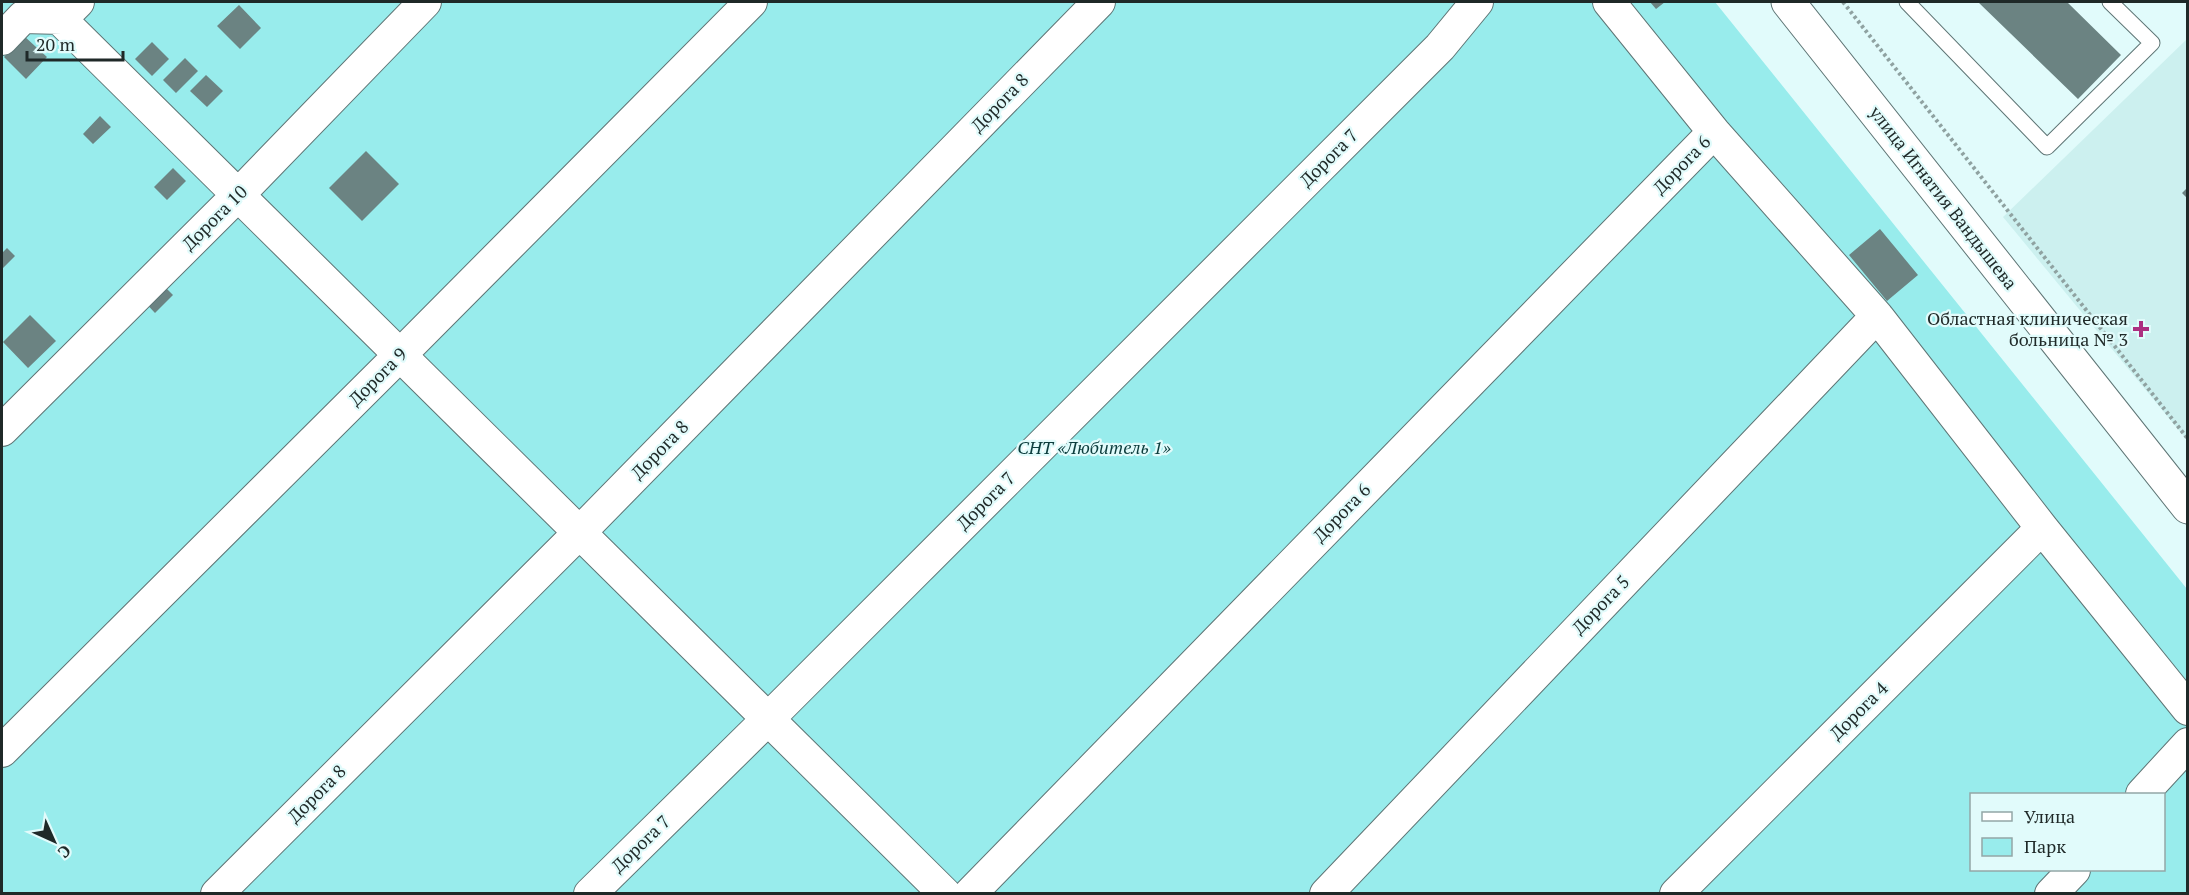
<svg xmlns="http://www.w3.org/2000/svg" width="2189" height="895" font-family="'PT Serif',serif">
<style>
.built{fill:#ccf0ef}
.green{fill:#98ecec;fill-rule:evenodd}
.building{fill:#6b8382}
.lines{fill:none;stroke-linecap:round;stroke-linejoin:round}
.lane-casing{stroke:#5e7575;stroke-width:17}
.street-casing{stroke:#5e7575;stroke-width:34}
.secondary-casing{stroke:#5e7575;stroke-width:35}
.path{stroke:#8fa2a1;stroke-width:4;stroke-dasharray:3 3;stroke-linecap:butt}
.lane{stroke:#fff;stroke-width:15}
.street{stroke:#fff;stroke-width:32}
.secondary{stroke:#fff;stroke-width:33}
.poi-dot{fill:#ac2f80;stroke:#e1fbfb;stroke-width:2}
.labels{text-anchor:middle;stroke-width:4.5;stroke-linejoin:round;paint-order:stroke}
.street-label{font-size:18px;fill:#1f2928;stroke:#e1fbfb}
.poi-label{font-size:18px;fill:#1f2928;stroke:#e1fbfb;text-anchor:end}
.park-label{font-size:18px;font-style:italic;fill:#0c3d3d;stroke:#e1fbfb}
</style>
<rect width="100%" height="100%" fill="#e1fbfb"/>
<path class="built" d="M 2187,39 L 2187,440 L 2003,217 Z"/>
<path class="green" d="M 2,2 L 1715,2 L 2187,589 L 2187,893 L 2,894 ZM 1972,794 L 2164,794 L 2164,870 L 1972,870 Z"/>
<path class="building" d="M 1650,2 L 1665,2 L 1656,9 Z
M 1978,2 L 2067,2 L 2121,55 L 2078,99 Z
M 239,5 L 261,28 L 240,49 L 217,26 Z
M 24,36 L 47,57 L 26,79 L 4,57 Z
M 152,42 L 169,59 L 152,76 L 135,59 Z
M 185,58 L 198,71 L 176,93 L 163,80 Z
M 206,75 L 223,91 L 207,107 L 190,91 Z
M 100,116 L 111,127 L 93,144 L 83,134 Z
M 366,151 L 399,184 L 362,221 L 329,188 Z
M 173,168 L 186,181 L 167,200 L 154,187 Z
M 2188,187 L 2188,199 L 2182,193 Z
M 1880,229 L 1918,275 L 1887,301 L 1849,255 Z
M 7,248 L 15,256 L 2,269 L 2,253 Z
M 157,279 L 173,295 L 155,313 L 140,297 Z
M 30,315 L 56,341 L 28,368 L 3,342 Z"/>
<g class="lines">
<g class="lane-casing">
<path id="lane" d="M 1907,2 L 2047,147 L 2152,43 L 2110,2"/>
</g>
<g class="street-casing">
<path id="street" d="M 43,2 L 945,894
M 1609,2 L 1714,132 L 1877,316 L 2042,528 L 2188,709
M 2,39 L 23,17 L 62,18 L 78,2
M 2,430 L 239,194 L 425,2
M 2,751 L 400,355 L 751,2
M 2142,794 L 2188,744
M 217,894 L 580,532 L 1099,2
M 590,894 L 769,718 L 1440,47 L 1477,2
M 970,894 L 1714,132
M 1326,894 L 1877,316
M 1676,894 L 2042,528
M 2051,894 L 2074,870"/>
</g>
<g class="secondary-casing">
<path id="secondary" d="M 1788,2 L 2188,507"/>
</g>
<path class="path" d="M 1843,2 L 2188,439"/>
<use href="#lane" class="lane"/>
<use href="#street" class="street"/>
<use href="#secondary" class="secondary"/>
</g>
<path class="poi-dot" d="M2138 320h6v6h6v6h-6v6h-6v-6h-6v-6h6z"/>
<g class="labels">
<g class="street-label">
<text transform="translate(1000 103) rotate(-46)" y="6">Дорога 8</text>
<text transform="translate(1329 158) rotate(-45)" y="6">Дорога 7</text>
<text transform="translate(1682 165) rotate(-46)" y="6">Дорога 6</text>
<text transform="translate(1943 198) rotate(52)" y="6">улица Игнатия Вандышева</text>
<text transform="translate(215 218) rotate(-45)" y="6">Дорога 10</text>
<text transform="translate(378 377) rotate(-45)" y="6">Дорога 9</text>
<text transform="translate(660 450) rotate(-46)" y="6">Дорога 8</text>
<text transform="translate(986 501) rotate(-45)" y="6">Дорога 7</text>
<text transform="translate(1342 513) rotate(-46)" y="6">Дорога 6</text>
<text transform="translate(1601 605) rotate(-46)" y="6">Дорога 5</text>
<text transform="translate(1859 711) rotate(-45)" y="6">Дорога 4</text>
<text transform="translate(317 794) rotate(-45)" y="6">Дорога 8</text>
<text transform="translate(641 844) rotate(-44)" y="6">Дорога 7</text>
</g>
<g class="poi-label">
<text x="2128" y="325">Областная клиническая<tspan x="2128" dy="21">больница № 3</tspan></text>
</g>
<g class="park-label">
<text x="1094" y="454">СНТ «Любитель 1»</text>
</g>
</g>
<rect width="2189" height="895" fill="none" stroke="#1f2928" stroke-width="6"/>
<rect x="1970" y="793" width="195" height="78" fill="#e1fbfb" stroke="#93a7a7" stroke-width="1.5"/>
<rect x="1982" y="812" width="30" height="9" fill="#ffffff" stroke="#93a7a7" stroke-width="1.5"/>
<text x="2024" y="823" font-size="18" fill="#1f2928">Улица</text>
<rect x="1982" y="838" width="30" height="18" fill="#98ecec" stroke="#93a7a7" stroke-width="1.5"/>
<text x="2024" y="853" font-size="18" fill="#1f2928">Парк</text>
<g transform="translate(54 841) rotate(135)" stroke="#e1fbfb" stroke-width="4.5" paint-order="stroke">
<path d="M0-4.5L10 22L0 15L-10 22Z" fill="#1f2928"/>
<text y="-9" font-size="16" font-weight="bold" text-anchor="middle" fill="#1f2928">С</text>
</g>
<path d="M27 51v9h96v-9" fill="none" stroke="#1f2928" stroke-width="3"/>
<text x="36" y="51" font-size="18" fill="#1f2928" stroke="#e1fbfb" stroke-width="4.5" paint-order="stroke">20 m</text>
</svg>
